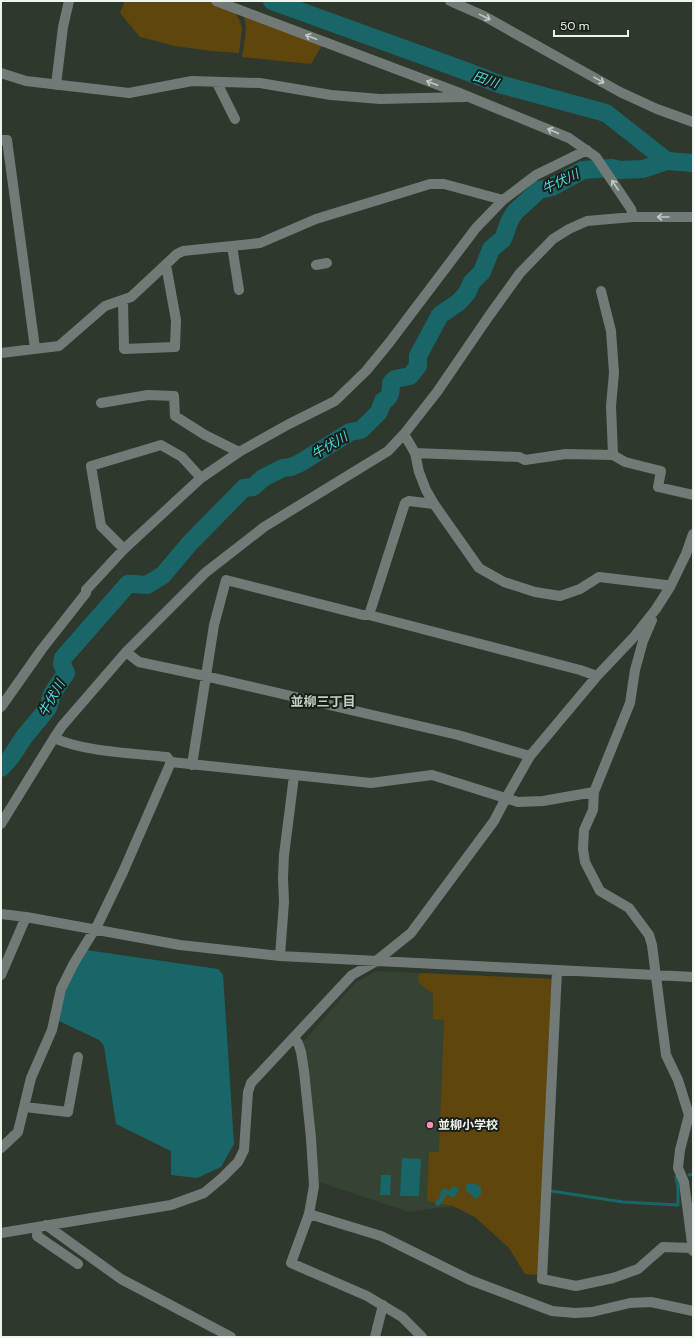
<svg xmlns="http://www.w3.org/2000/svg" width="694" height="1338" font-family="'DM Sans','Noto Sans JP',sans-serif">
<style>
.built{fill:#354332}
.green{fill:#5f460d}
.water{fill:#196669}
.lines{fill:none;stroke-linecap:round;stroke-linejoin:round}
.stream{stroke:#196669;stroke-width:3}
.river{stroke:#196669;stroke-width:18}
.minor{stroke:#727a77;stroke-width:10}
.oneway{stroke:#c3c9c4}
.poi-dot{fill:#fe8ebc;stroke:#1a1e19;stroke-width:1.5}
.labels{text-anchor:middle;stroke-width:4;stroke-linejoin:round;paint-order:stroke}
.poi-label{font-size:12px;font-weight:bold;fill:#eef4ed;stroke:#1a1e19;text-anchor:start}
.water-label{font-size:13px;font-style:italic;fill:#4cdbe0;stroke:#1a1e19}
.neighbourhood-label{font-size:13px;font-weight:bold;fill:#c4d0c1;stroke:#1a1e19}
</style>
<rect width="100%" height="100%" fill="#2e382c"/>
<path class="built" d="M 376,971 L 554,979 L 536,1275 L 525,1274 L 509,1248 L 475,1217 L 453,1206 L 409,1212 L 319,1182 L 307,1068 L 303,1042 L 355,983 Z"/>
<path class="green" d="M 125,1 L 207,1 L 234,11 L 240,21 L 242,29 L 239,53 L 211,51 L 175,46 L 140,37 L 120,13 Z
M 244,16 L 322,45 L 311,64 L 242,57 C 244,43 248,29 244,16 Z
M 420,973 L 554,979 L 539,1273 L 536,1275 L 525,1274 L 509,1248 L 475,1217 L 453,1206 L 427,1201 L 429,1152 L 439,1152 L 444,1020 L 433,1019 L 433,994 L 419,983 L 418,977 Z"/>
<path class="water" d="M 86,950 L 218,969 L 223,975 L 234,1144 L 221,1167 L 197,1178 L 171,1175 L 171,1151 L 116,1124 L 104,1046 L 99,1040 L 57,1020 L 64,991 Z
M 402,1158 L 421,1159 L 419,1196 L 400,1196 Z
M 381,1175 L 391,1175 L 390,1195 L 380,1195 Z
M 467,1184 L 476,1184 L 481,1187 L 481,1194 L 476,1199 L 465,1190 Z
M 454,1187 L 457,1187 L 459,1189 L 455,1197 L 451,1197 L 447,1194 L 440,1205 L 437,1206 L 435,1204 L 437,1200 L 440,1198 L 441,1190 L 445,1188 L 449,1191 L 451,1188 Z"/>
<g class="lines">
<path class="stream" d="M 689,1175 L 693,1174
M 551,1191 L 623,1202 L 678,1205 L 678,1188 L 676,1177"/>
<path class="river" d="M 272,1 L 463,70 L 499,84 L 606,113 L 667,161 L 693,163
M 1,768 L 11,757 L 24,737 L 48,708 L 52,694 L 66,673 L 62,664 L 63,658 L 128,584 L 134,584 L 147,585 L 163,575 L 190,543 L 244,488 L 253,487 L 263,478 L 283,468 L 291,467 L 300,463 L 350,432 L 361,430 L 379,412 L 383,401 C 391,398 391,390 391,383 L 395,379 L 410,376 L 418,366 L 418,356 L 440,315 L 459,302 L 467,293 L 472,282 L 482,272 L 491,249 L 503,239 L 510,220 L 515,212 L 539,190 L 552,187 L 583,170 L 612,168 L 620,170 L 643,169 L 667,161"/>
<path class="minor" d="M 216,1 L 457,92 L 569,138 L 596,157 L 631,209 L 633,217
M 450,1 L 484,16 L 620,92 L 657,109 L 693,122
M 1,73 L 26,81 L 129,93 L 192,81 L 260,83 L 331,95 L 380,99 L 465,97
M 217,83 L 235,119
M 56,85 L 63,27 L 69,1
M 1,140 L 7,140 L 35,348
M 232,246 L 239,290
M 316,265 L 327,263
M 601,291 L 611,331 L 614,373 L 611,406 L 613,455
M 123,301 L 124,349 L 175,347 L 176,320 L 166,265
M 1,353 L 59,346 L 105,306 L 131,297 L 177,254 L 183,251 L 260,243 L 316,219 L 430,184 L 444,184 L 503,200
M 101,403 L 148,395 L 174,396 L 175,416 L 205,435 L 239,452
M 404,434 L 415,453 L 419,472 L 426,490 L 434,504 L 479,568 L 504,582 L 535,592 L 560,596 L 580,589 L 599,577 L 666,585 L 670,587
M 415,453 L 519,457 L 525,460 L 566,454 L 613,455 L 625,462 L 661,471 L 658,487 L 693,495
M 124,549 L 101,526 L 91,466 L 161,445 L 182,457 L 201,478
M 369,615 L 405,503 L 409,501 L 434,504
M 126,652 L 139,662 L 205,676 L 458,735 L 530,756
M 1,707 L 42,649 L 86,593 L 86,590 L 124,549 L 201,478 L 239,452 L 289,424 L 335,401 L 366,371 L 389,343 L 476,228 L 503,200 L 536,175 L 587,150
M 54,738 C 85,752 132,753 167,757 L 171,762 L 371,783 L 432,775 L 518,802 L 543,801 L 594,792 L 593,810 L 584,830 L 583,849 L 585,862 L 600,891 L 629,908 L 649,935 L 652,945 L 666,1055 L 678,1080 L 689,1115 L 680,1150 L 678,1168 L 684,1182 L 693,1251
M 192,765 L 214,625 L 226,580 L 363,615 L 369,615 L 580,670 L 597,676
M 594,792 L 630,703 L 635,670 L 643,641 L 652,620
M 1,824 L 54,738 L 62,726 L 126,652 L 205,573 L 264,527 L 388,451 L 404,434 L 437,392 L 489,316 L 520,273 L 553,239 L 569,229 L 587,221 L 633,217 L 693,217
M 1,914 L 26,917 L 180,945 L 280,956 L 693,977
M 280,956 L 284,902 L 283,878 L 284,855 L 294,776
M 557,971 L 542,1279 L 576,1286 L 613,1278 L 638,1269 L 663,1247 L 692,1248
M 1,975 L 26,917
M 294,1038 L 298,1043 L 301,1052 L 304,1071 L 311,1138 L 314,1186 L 309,1214 L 291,1263 L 367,1296 L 402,1317 L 422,1337
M 25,1107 L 68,1112 L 78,1057
M 1,1148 L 18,1132 L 31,1078 L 52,1030 L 61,989 L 74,963 L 98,924 L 123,872 L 171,762
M 309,1214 L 381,1236 L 470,1280 L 552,1311 L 575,1313 L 592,1312 L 630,1303 L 651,1302 L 693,1311
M 46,1225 L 121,1279 L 231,1337
M 38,1227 L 37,1236 L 78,1264
M 1,1233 L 171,1205 L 204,1193 L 222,1178 L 238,1162 L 244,1150 L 248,1092 L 251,1083 L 352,975 L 375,962 L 411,933 L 494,821 L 506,798 L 530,756 L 597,676 L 633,638 L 656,609 L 670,587 L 686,554 L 693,534
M 375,1337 L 383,1305"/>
</g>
<defs><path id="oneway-shaft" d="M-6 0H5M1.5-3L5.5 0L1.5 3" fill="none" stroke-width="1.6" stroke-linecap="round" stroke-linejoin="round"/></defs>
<g class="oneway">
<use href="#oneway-shaft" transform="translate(485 17) rotate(26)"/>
<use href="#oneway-shaft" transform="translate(311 37) rotate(-159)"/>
<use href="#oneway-shaft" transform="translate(599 80) rotate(29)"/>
<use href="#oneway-shaft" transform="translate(432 83) rotate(-159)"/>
<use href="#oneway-shaft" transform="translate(553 131) rotate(-156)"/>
<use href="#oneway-shaft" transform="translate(615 185) rotate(-124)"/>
<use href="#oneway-shaft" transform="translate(663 217) rotate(180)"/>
</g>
<circle class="poi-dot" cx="430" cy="1125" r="4"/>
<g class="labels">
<g class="poi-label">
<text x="438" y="1129">並柳小学校</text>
</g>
<g class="water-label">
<text transform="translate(486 79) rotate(19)" y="5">田川</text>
<text transform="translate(560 181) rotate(-25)" y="5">牛伏川</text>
<text transform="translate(329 445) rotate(-31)" y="5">牛伏川</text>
<text transform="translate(51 698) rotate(-60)" y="5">牛伏川</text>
</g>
<g class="neighbourhood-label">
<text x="323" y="706">並柳三丁目</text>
</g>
</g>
<rect width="694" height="1338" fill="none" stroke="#eef4ed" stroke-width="4"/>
<path d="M554 30v6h74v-6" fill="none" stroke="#eef4ed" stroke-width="2"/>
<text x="560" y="30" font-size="12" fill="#eef4ed" stroke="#1a1e19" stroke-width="3" paint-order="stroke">50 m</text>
</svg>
